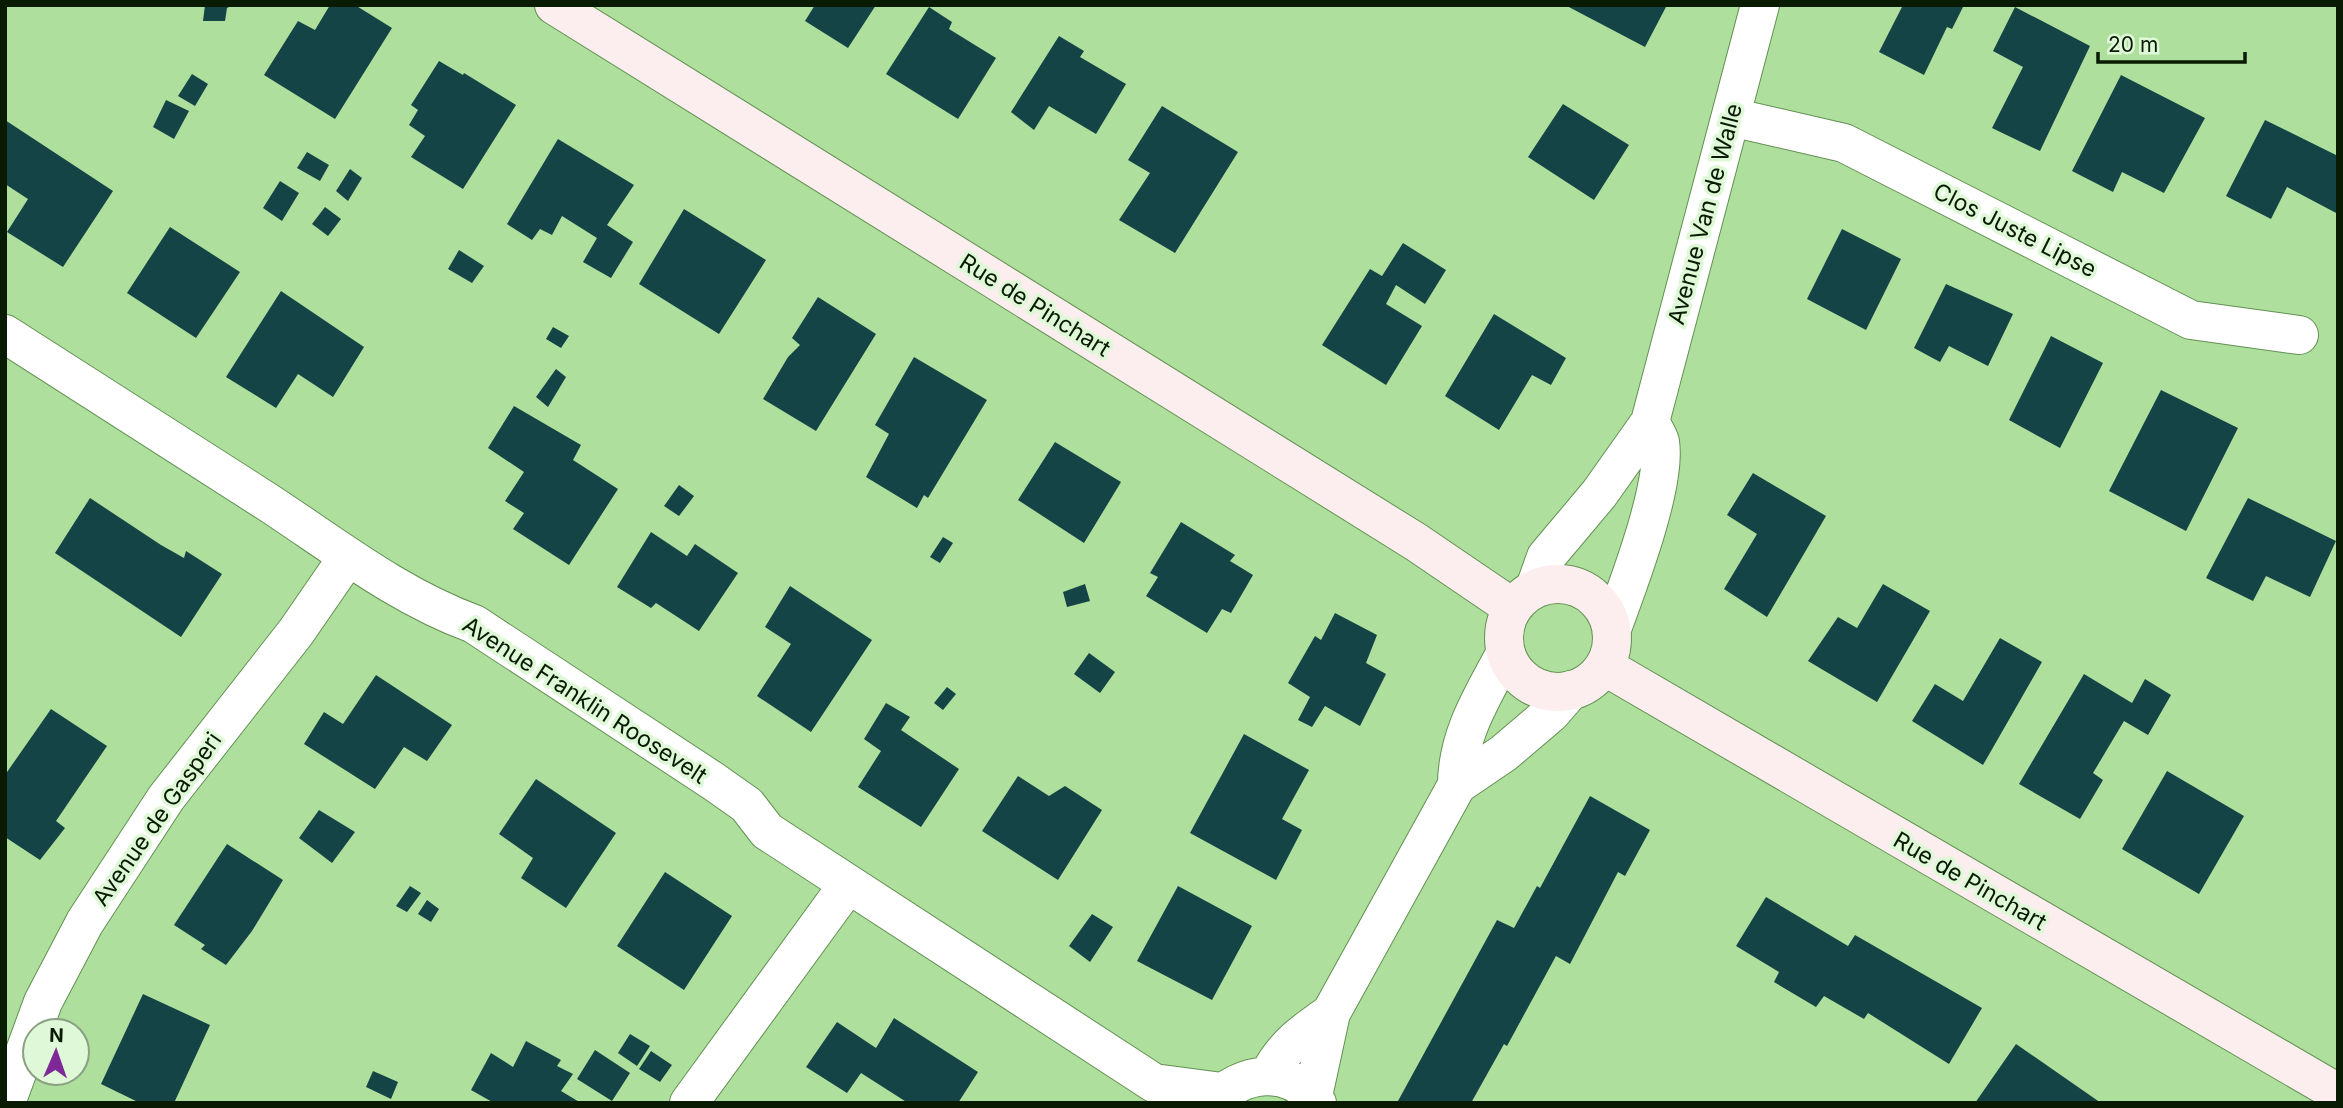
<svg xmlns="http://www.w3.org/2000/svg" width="2343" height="1108" font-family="Inter,sans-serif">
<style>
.building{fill:#144445}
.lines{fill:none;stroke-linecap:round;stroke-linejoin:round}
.minor-casing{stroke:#639053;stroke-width:40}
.secondary-casing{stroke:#639053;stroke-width:40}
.minor{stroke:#fff;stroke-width:38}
.secondary{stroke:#fceeee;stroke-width:38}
.labels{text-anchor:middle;stroke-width:7;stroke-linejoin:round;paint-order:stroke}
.street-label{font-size:23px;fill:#091b03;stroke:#dff8d7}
</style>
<rect width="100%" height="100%" fill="#aedf9d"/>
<path class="building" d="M 205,5 L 233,5 L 227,8 L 225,21 L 203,21 Z
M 330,5 L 355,5 L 392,28 L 335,119 L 264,75 L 298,21 L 315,30 Z
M 815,5 L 876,5 L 848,48 L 805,21 Z
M 1565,5 L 1667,5 L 1645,47 Z
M 1903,5 L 1964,5 L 1952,29 L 1947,27 L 1924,75 L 1879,52 Z
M 929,7 L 952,22 L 949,29 L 996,58 L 958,119 L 886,74 Z
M 2015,7 L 2090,46 L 2040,151 L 1992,128 L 2023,67 L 1993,51 Z
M 1059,36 L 1084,51 L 1080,57 L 1126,84 L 1096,134 L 1049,106 L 1034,130 L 1011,112 Z
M 439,61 L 463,75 L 464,73 L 516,105 L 463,189 L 411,157 L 425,136 L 409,125 L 418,110 L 411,105 Z
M 192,74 L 208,84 L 195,106 L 178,96 Z
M 2121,75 L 2205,118 L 2164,193 L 2122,172 L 2113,192 L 2072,171 Z
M 166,100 L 189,111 L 174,139 L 153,127 Z
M 1563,104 L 1629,145 L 1594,200 L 1528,157 Z
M 1162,106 L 1238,152 L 1175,253 L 1119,220 L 1150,173 L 1128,160 Z
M 5,120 L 113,191 L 63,267 L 7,232 L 28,199 L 5,184 Z
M 2265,120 L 2338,156 L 2338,214 L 2287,187 L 2271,219 L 2226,196 Z
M 558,139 L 634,185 L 607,225 L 633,242 L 611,278 L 583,262 L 597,238 L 562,216 L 552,235 L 540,229 L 532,240 L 507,224 Z
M 307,152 L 329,165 L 320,181 L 297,168 Z
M 350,169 L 362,178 L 348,201 L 336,191 Z
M 280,181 L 299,193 L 282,221 L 263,208 Z
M 325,207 L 341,219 L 328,236 L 312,224 Z
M 684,209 L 766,260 L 719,334 L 639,284 Z
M 170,227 L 240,272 L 196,338 L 127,293 Z
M 1842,229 L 1901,259 L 1866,330 L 1807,299 Z
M 1403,243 L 1446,270 L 1425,304 L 1396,285 L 1386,304 L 1422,326 L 1386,385 L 1322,345 L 1370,269 L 1382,276 Z
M 459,250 L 484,266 L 472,283 L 448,269 Z
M 1946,284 L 2013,314 L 1988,366 L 1949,346 L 1940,362 L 1914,348 Z
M 281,291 L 364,347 L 333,397 L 298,374 L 276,408 L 226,377 Z
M 818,297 L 876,334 L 816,431 L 763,399 L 788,357 L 800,345 L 792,338 Z
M 1494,314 L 1566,358 L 1551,385 L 1532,375 L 1499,430 L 1445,396 Z
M 553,327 L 569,336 L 561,348 L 546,339 Z
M 2051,336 L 2103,363 L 2060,448 L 2009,420 Z
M 914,357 L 987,400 L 928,498 L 924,495 L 917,508 L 866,477 L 889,434 L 875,425 Z
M 556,369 L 566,377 L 548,407 L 536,397 Z
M 2161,390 L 2238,428 L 2186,531 L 2109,491 Z
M 514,406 L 581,445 L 573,460 L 618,489 L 569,565 L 513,529 L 524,513 L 505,501 L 524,472 L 488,448 Z
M 1055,442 L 1121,482 L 1084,543 L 1018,500 Z
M 1753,473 L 1826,516 L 1767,617 L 1724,589 L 1757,534 L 1727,515 Z
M 679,485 L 694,496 L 679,516 L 664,506 Z
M 90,498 L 161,545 L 184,558 L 186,551 L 222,574 L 181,637 L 55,553 Z
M 2248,498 L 2336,541 L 2310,597 L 2266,576 L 2253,601 L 2206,578 Z
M 1181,522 L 1235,555 L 1230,561 L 1253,575 L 1231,613 L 1222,609 L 1207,633 L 1146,596 L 1158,577 L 1150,573 Z
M 651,532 L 687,556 L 695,544 L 738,573 L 699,631 L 656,603 L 651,608 L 617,587 Z
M 943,537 L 953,543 L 940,563 L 930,557 Z
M 1085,584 L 1090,601 L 1067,607 L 1063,592 Z
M 1883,584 L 1930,611 L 1877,702 L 1808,661 L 1838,617 L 1857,628 Z
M 790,586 L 872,640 L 811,732 L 757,696 L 791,644 L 765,627 Z
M 1335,613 L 1377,635 L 1366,663 L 1386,674 L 1360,726 L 1325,706 L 1312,727 L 1298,720 L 1310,697 L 1288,683 L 1315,636 L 1321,640 Z
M 2000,638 L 2042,662 L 1983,765 L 1912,721 L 1935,684 L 1963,701 Z
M 1089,653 L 1115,672 L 1100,693 L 1074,674 Z
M 2084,674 L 2132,703 L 2145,679 L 2171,695 L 2148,735 L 2124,721 L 2093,773 L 2103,780 L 2080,819 L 2019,784 Z
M 376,675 L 452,725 L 427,761 L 404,747 L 375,789 L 304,744 L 324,712 L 343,724 Z
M 947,687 L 956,694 L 943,710 L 934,703 Z
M 886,703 L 910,717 L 901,730 L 959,769 L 921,827 L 858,787 L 881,751 L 864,739 Z
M 51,709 L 107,746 L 56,821 L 65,828 L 40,860 L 5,837 L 5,775 Z
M 1244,734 L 1309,770 L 1282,819 L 1302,830 L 1276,880 L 1190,833 Z
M 2167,771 L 2244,816 L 2199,894 L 2122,849 Z
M 1018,776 L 1049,796 L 1065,786 L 1102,810 L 1058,880 L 982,831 Z
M 536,779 L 616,833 L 566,908 L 521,878 L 533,858 L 499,834 Z
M 1590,796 L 1650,830 L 1625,876 L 1618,872 L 1570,964 L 1556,956 L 1507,1046 L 1504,1044 L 1471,1103 L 1398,1101 L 1497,920 L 1514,928 L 1537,886 L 1540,888 Z
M 319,810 L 355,832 L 332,863 L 299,838 Z
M 227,844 L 283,880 L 252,931 L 226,965 L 201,949 L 205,945 L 174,925 Z
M 665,872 L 732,916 L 684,990 L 617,946 Z
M 410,886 L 421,893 L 407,912 L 396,906 Z
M 1178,886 L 1252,926 L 1212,1000 L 1137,961 Z
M 1766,897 L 1848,946 L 1855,935 L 1982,1008 L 1949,1064 L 1868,1013 L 1864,1019 L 1824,996 L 1816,1007 L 1774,982 L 1779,972 L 1736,946 Z
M 427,900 L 439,909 L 431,922 L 418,914 Z
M 1092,914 L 1113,927 L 1090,962 L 1069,946 Z
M 143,994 L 210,1025 L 174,1103 L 140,1103 L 101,1084 Z
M 894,1018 L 978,1072 L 958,1103 L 908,1103 L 861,1073 L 847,1093 L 806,1067 L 837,1022 L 876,1048 Z
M 630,1034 L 650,1046 L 637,1066 L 618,1053 Z
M 526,1041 L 561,1060 L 557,1066 L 573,1074 L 561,1091 L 581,1103 L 494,1103 L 471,1090 L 491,1053 L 513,1067 Z
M 2016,1044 L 2101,1103 L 1975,1103 Z
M 595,1050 L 630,1073 L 612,1101 L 577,1079 Z
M 651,1051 L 672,1065 L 660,1082 L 639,1069 Z
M 373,1071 L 398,1082 L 391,1099 L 366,1087 Z"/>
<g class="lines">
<g class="minor-casing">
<path id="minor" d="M 1731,117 L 1844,143 L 2191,320 L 2299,335
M 5,334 C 93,390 181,446 269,503 C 336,547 398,596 474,624 L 713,781 L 747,805 L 767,831 L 1154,1083 L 1222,1092
M 1536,585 L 1546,557 L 1599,494 L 1650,422 L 1760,5
M 1613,626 C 1628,585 1667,484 1660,442 C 1658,435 1653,428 1650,422
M 1457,785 C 1457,736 1482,697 1505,654
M 1269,1075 C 1283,1046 1305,1031 1331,1013
M 1313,1096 L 1331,1013 L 1457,785 L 1504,753 L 1551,713 L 1571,690
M 6,1103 L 43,1002 L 85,922 L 166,798 L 296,632 L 347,558
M 689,1103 L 847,886
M 1212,1103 C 1241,1071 1290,1064 1317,1103"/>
</g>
<g class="secondary-casing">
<path id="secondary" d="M 554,5 L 1416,542 L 1513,608
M1504 638a54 54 0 1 1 108 0a54 54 0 1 1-108 0Z
M 1604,666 L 2338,1093"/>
</g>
<use href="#minor" class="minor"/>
<use href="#secondary" class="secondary"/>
</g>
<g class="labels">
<g class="street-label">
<text transform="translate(1705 214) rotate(-75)" y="8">Avenue Van de Walle</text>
<text transform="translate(2015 230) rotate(27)" y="8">Clos Juste Lipse</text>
<text transform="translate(1035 305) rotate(32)" y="8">Rue de Pinchart</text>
<text transform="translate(585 700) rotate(33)" y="8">Avenue Franklin Roosevelt</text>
<text transform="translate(157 819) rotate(-55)" y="8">Avenue de Gasperi</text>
<text transform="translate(1970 881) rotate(30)" y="8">Rue de Pinchart</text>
</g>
</g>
<rect width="2343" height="1108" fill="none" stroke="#091b03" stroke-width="14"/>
<g transform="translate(56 1052) rotate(2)"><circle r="33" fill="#dff8d7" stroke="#89a082" stroke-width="2"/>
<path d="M0-5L12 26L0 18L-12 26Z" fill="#7f2998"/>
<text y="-10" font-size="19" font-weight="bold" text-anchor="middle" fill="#091b03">N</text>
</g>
<path d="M2098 52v10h147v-10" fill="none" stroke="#091b03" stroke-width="3.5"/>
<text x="2108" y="52" font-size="21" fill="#091b03" stroke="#dff8d7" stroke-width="5" paint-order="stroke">20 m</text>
</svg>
